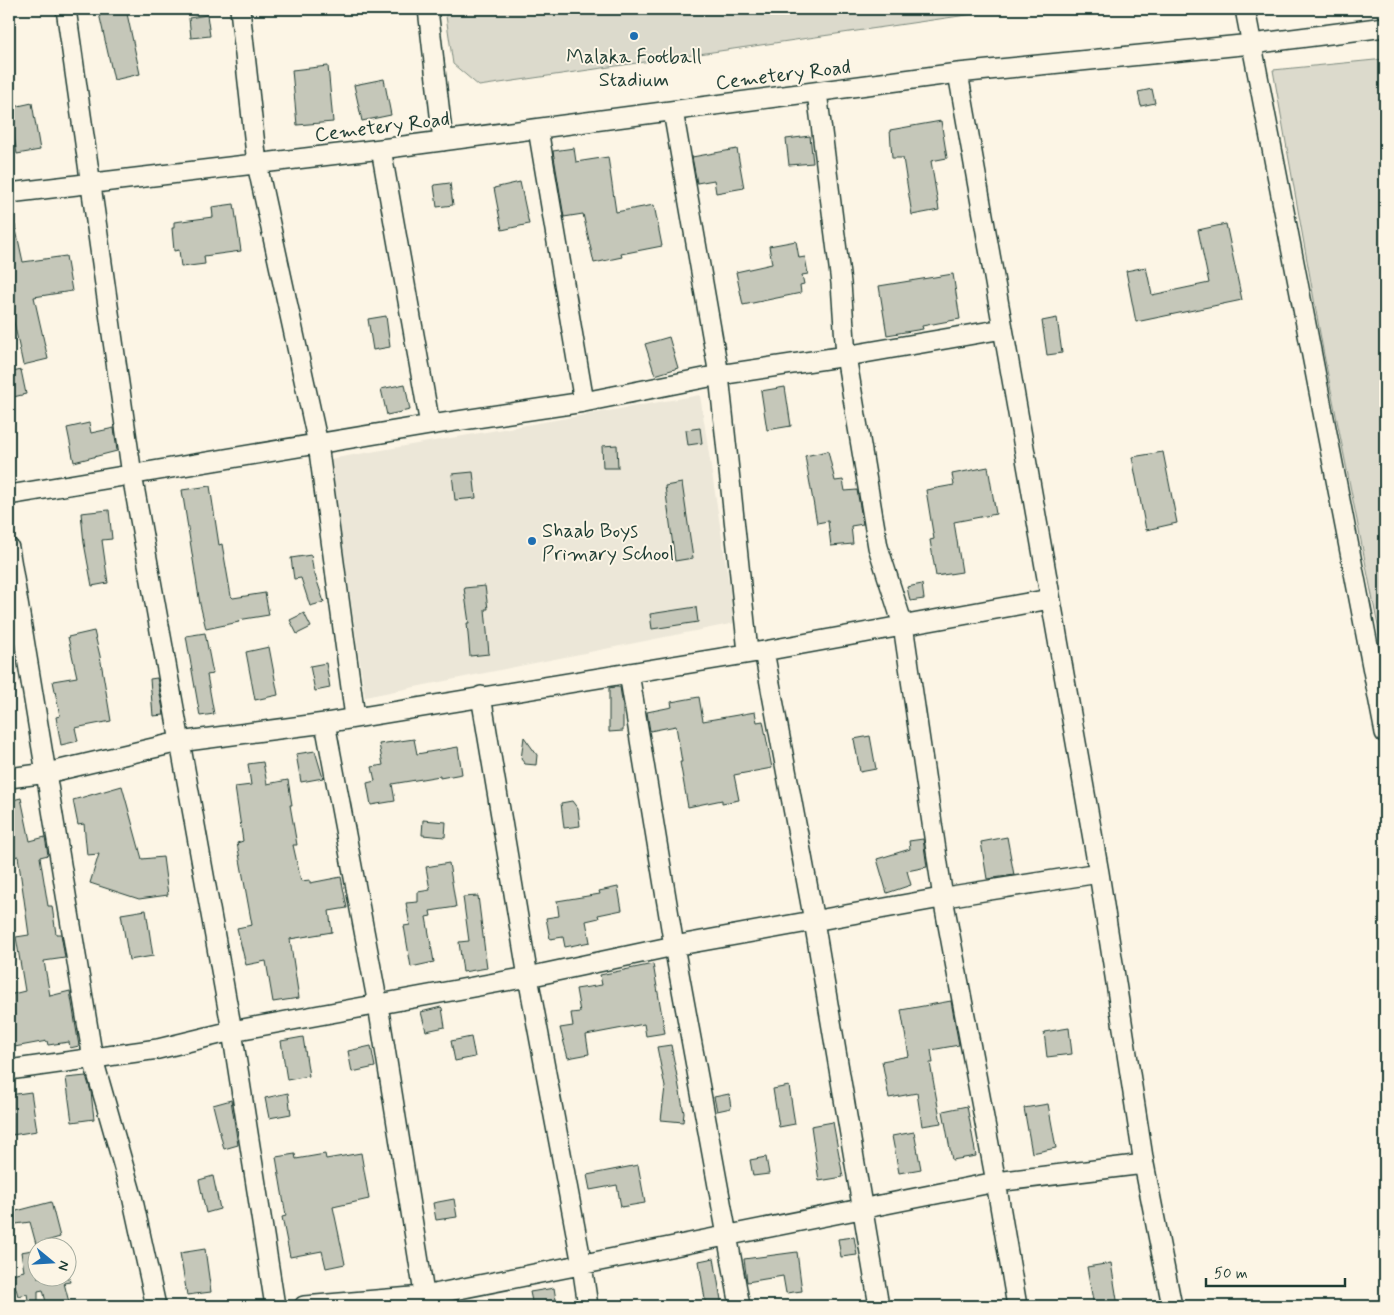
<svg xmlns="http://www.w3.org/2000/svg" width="1394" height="1315" font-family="Mynerve,sans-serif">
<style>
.built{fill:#ece7d8}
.green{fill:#dcdacc;stroke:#7e8c80}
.building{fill:#c5c7b9;stroke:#1f3d34}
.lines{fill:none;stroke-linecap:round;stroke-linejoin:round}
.street-casing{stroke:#1f3d34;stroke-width:22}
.street{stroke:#fcf5e5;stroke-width:19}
.poi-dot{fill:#1f6fb2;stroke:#fcf5e5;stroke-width:2}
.labels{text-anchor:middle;stroke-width:4;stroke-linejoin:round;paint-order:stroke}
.poi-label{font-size:20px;fill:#1f3d34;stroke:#fcf5e5}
.street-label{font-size:20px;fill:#1f3d34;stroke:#fcf5e5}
</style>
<rect width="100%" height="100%" fill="#fcf5e5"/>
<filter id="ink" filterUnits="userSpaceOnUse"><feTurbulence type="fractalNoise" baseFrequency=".02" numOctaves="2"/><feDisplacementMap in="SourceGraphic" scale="10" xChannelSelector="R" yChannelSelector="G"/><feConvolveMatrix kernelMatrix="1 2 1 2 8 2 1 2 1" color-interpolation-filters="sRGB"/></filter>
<g filter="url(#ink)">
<path class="built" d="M 700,395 L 735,623 L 365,697 L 330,459 Z"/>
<path class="green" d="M 445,9 L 1008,9 L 479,86 L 453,64 Z
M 1385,59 L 1385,661 L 1323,350 L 1273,70 Z"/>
<path class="building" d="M 98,9 L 126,9 L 140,74 L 114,80 Z
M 207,15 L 210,36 L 191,38 L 189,18 Z
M 328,66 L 333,122 L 297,125 L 292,70 Z
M 384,79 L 391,115 L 362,121 L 354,85 Z
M 1152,89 L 1155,103 L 1141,106 L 1138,92 Z
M 32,103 L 40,150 L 17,154 L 9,108 Z
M 941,121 L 947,158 L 931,161 L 939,210 L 912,215 L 903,158 L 892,158 L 890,130 Z
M 810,136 L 813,163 L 789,165 L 786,139 Z
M 574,148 L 576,162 L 608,157 L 616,212 L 654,205 L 662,246 L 621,254 L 622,257 L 594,263 L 583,214 L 564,217 L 553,151 Z
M 737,149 L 744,188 L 716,193 L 714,180 L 697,183 L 692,157 Z
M 520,182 L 529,224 L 502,230 L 494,188 Z
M 450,183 L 453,205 L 437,207 L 434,185 Z
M 234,204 L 241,251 L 204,256 L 205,264 L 181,267 L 179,250 L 174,251 L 172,228 L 174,228 L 174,222 L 213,217 L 212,207 Z
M 1226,224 L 1242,300 L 1136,322 L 1126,271 L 1146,267 L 1152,295 L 1209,283 L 1198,230 Z
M 15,225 L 23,262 L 66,256 L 72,291 L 34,297 L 48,359 L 23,365 L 9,298 L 9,226 Z
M 796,241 L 799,258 L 805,257 L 808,274 L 802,275 L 804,284 L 800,285 L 801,293 L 743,305 L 736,272 L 772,264 L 769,246 Z
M 953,274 L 960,319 L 922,326 L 923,329 L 887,335 L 879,286 Z
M 386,316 L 390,347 L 373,350 L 368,319 Z
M 1057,318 L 1062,353 L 1047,355 L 1042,321 Z
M 669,337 L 678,368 L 655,375 L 645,344 Z
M 21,370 L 26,394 L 9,398 L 9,373 Z
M 405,384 L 410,410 L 387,415 L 381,389 Z
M 785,387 L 791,426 L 767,430 L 761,391 Z
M 89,423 L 91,433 L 114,428 L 117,451 L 74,462 L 67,428 Z
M 700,428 L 702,443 L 688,445 L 686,430 Z
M 617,445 L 618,468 L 603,468 L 602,446 Z
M 828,451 L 835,481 L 843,480 L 845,491 L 857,490 L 863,524 L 851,526 L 853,544 L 831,546 L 828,521 L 817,523 L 805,456 Z
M 1163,452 L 1177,523 L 1146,530 L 1132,457 Z
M 988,467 L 996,514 L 954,522 L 962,572 L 936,576 L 930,540 L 934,539 L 926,490 L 954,485 L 952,474 Z
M 473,472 L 476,498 L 455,500 L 452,474 Z
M 682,483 L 693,558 L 675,561 L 665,486 Z
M 210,486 L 219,545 L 222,544 L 231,596 L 233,598 L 265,593 L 269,615 L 238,620 L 239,622 L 206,629 L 200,604 L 182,490 Z
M 109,510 L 112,539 L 102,540 L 108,583 L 92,586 L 84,543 L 81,513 Z
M 311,555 L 313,569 L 324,602 L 310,606 L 301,578 L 294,579 L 291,558 Z
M 922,584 L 924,599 L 910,601 L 907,587 Z
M 485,586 L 488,609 L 485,609 L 489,654 L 470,656 L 467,623 L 469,623 L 464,588 Z
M 696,607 L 698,622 L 652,629 L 650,614 Z
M 304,613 L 311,627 L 297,634 L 290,620 Z
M 94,631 L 100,656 L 111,721 L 75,728 L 78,741 L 61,745 L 56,717 L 60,716 L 53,681 L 77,677 L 68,637 Z
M 205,633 L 213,674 L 207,675 L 214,714 L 200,716 L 186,636 Z
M 269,647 L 278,695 L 255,700 L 246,652 Z
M 326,663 L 330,688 L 315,691 L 310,666 Z
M 157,678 L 164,715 L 153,716 L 150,679 Z
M 615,687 L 620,687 L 623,707 L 623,731 L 609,732 L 609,688 Z
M 699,697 L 703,721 L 755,712 L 757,722 L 763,721 L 772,768 L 734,775 L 739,800 L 722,803 L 722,800 L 688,807 L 680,762 L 682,762 L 676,726 L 650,731 L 647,712 L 672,707 L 671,702 Z
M 870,736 L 876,769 L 860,772 L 854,739 Z
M 524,737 L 537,755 L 536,765 L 525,764 L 521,759 Z
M 414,739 L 417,754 L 458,747 L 462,774 L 440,778 L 440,776 L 392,784 L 395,801 L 371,805 L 367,783 L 375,781 L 372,767 L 383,765 L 379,744 Z
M 315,751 L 323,778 L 301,782 L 296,754 Z
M 263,762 L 267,784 L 288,780 L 292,805 L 290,805 L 297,845 L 293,845 L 301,881 L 310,880 L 310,883 L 341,877 L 347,908 L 329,911 L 332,932 L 290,939 L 299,998 L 273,1002 L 266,961 L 246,965 L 237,928 L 252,925 L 237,843 L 243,841 L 235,787 L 251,785 L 248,764 Z
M 122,786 L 142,859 L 163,857 L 168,895 L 139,899 L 90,883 L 99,854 L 87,855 L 84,824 L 78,825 L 73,800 Z
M 21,798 L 30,841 L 45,837 L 48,855 L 40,857 L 48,906 L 52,906 L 56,934 L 61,934 L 65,958 L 44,961 L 50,996 L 70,991 L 79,1046 L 70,1048 L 69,1042 L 48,1045 L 47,1041 L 9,1048 L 9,995 L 25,991 L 16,937 L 29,935 L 18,856 L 9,858 L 9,801 Z
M 572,801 L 578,809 L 580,826 L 564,828 L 561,803 Z
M 423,820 L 446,822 L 445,837 L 422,835 Z
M 1007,837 L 1014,875 L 987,879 L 981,842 Z
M 923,839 L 927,867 L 907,871 L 911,885 L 887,893 L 877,859 L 910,849 L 909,841 Z
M 449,863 L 456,907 L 430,911 L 431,916 L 426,917 L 434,962 L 411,967 L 404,926 L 410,925 L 406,903 L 418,902 L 418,892 L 430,890 L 426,867 Z
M 618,887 L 622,910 L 598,915 L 599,918 L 586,921 L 590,942 L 565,947 L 563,937 L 550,939 L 546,918 L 559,916 L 557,901 L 600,894 L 599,891 Z
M 478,896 L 487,968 L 463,972 L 459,942 L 469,941 L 463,897 Z
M 146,910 L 153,956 L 129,960 L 121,914 Z
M 653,964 L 665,1033 L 646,1036 L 644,1024 L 586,1035 L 589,1054 L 568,1058 L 560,1028 L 573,1026 L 571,1013 L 580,1012 L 576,989 L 602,985 L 600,975 Z
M 951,1001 L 959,1045 L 931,1050 L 933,1063 L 930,1063 L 941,1123 L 922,1126 L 917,1093 L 889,1098 L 882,1061 L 909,1056 L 901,1010 Z
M 441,1007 L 442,1008 L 445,1027 L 426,1031 L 421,1012 Z
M 1069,1028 L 1072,1054 L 1047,1057 L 1044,1032 Z
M 303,1037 L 309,1076 L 287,1080 L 281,1041 Z
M 471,1037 L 475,1057 L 455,1061 L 451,1041 Z
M 671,1045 L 684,1113 L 683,1122 L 661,1120 L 665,1087 L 657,1047 Z
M 371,1046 L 375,1067 L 352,1072 L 348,1051 Z
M 86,1076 L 91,1092 L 94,1119 L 72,1122 L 66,1078 Z
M 789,1086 L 795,1124 L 779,1127 L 773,1089 Z
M 31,1092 L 37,1131 L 12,1135 L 9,1116 L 9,1095 Z
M 288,1093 L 291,1114 L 269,1118 L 265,1098 Z
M 729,1094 L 731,1108 L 717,1111 L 714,1097 Z
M 231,1100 L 238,1145 L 224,1149 L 213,1105 Z
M 1048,1104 L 1056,1148 L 1032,1153 L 1024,1108 Z
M 967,1106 L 976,1156 L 952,1160 L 943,1111 Z
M 833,1122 L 843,1177 L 819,1181 L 811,1126 Z
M 914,1132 L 921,1169 L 899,1173 L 892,1136 Z
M 361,1153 L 369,1199 L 333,1207 L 345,1264 L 326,1268 L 322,1251 L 290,1257 L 282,1217 L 286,1216 L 276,1157 L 295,1154 L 296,1159 L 325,1154 L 326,1159 Z
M 766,1157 L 769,1174 L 753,1176 L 750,1160 Z
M 638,1165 L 645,1203 L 621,1207 L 617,1185 L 590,1190 L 587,1175 Z
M 213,1176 L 220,1209 L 206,1213 L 199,1180 Z
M 454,1199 L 457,1217 L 436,1220 L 433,1203 Z
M 51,1202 L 60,1237 L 36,1244 L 30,1222 L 9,1225 L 9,1213 Z
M 854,1237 L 857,1255 L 841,1257 L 838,1239 Z
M 38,1249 L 38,1278 L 69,1278 L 70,1282 L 64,1283 L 70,1306 L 47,1306 L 43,1290 L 38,1291 L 38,1305 L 29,1306 L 27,1294 L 18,1296 L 12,1274 L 24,1271 L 21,1252 Z
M 205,1249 L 211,1292 L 187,1295 L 180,1253 Z
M 797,1252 L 802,1291 L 786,1293 L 783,1276 L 747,1282 L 744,1259 Z
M 714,1258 L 722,1306 L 706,1306 L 699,1261 Z
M 1111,1263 L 1118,1306 L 1094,1306 L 1087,1267 Z
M 554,1288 L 557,1306 L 533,1306 L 530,1292 Z"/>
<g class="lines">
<g class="street-casing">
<path id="street" d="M 66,9 L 132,475 L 232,1031 L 275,1306
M 240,9 L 257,164 L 318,444 L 355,717
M 428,9 L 443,141
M 1245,9 L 1385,733
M 958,73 L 1099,873 L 1144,1164 L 1172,1306
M 817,92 L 841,283 L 846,356 L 878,547 L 903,625 L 943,898 L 996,1182 L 1017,1306
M 673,111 L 719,375 L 748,652
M 538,129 L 584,402
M 381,149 L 430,425
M 9,193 L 381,149 L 958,73 L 1252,44 L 1385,27
M 9,495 L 430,425 L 584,402 L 719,375 L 846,356 L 1003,329
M 9,548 L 93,1059 L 132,1196 L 156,1306
M 764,651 L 814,921 L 879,1306
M 629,673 L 674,946 L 740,1306
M 481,696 L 528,977 L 582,1265 L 588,1306
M 325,723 L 378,1005 L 426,1306
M 9,778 L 47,773 L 179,742 L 325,723 L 764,651 L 1050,599
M 9,1070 L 158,1049 L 232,1031 L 528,977 L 674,946 L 952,896 L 1099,873
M 304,1306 L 424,1296 L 996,1182 L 1144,1164"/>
</g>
<use href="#street" class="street"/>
</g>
</g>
<g class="poi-dot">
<circle cx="634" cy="36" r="5"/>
<circle cx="532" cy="541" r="5"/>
</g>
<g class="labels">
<g class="poi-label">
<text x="634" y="63">Malaka Football<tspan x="634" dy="23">Stadium</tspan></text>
<text x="542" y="537" text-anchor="start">Shaab Boys<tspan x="542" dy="23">Primary School</tspan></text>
</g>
<g class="street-label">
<text transform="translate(783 74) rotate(-7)" y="7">Cemetery Road</text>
<text transform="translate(382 126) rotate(-7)" y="7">Cemetery Road</text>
</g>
</g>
<rect width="1394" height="1315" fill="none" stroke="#fcf5e5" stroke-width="30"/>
<rect x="15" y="15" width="1364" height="1285" fill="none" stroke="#1f3d34" stroke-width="2" filter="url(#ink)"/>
<g transform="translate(52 1262) rotate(108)"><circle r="24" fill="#fcf5e5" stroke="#a4ab9e"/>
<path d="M0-4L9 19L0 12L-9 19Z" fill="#1f6fb2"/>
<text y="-8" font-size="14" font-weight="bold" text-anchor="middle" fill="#1f3d34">N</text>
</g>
<path d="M1206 1278v8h139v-8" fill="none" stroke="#1f3d34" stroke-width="2.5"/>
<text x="1214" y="1278" font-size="15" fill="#1f3d34" stroke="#fcf5e5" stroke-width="4" paint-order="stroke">50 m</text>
</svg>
